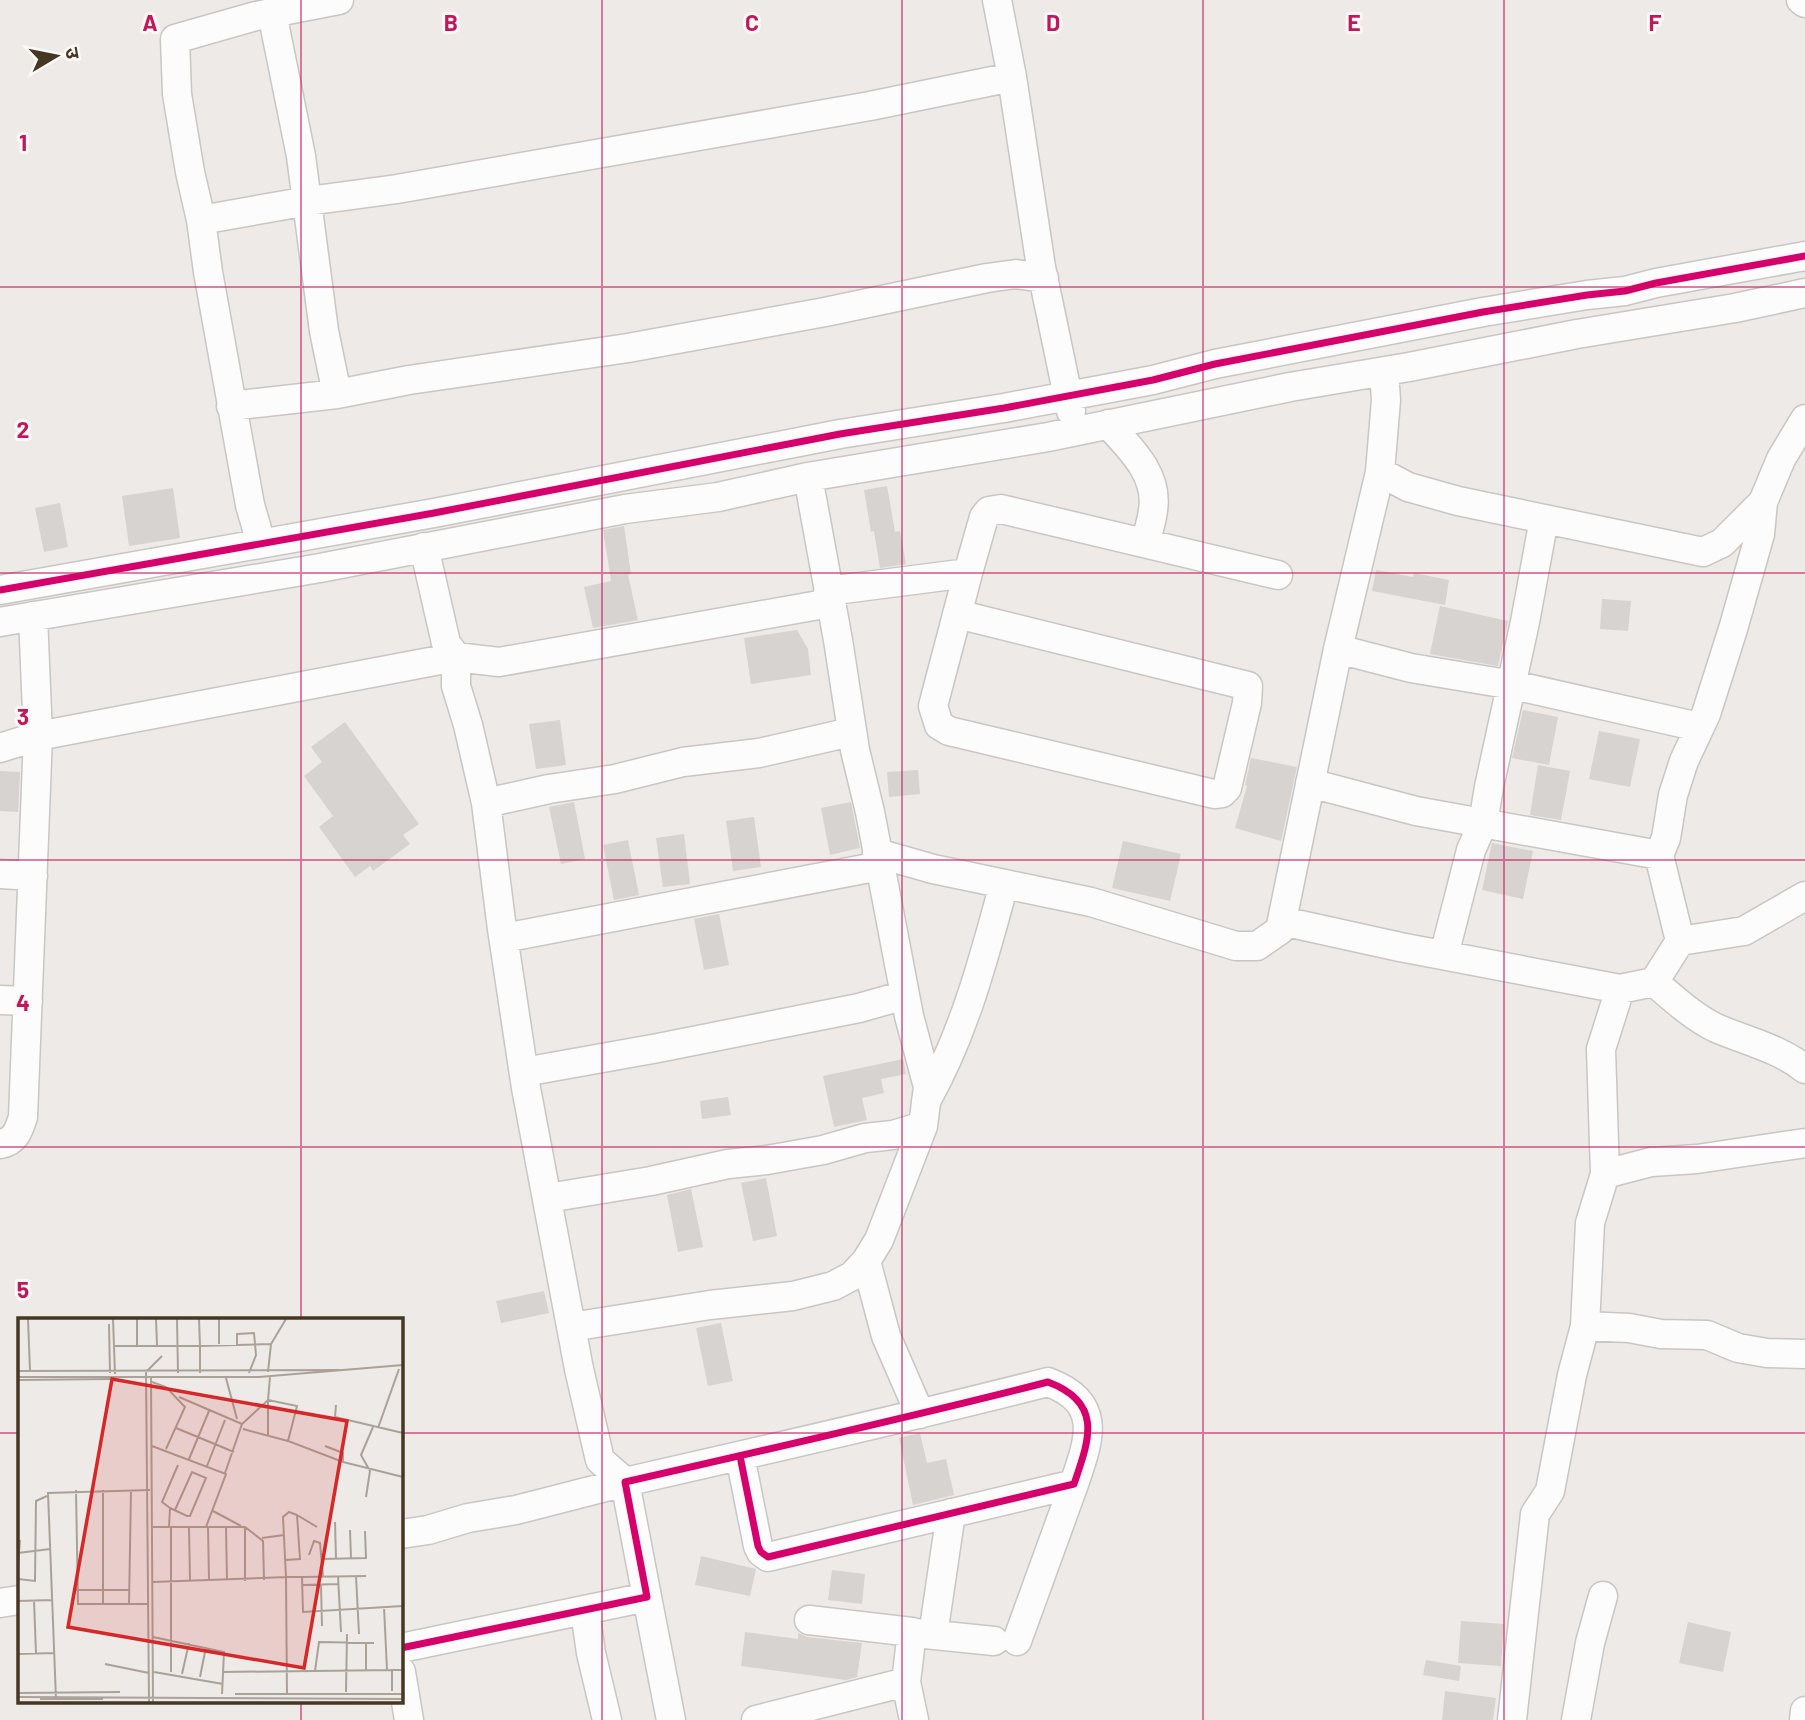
<svg xmlns="http://www.w3.org/2000/svg" width="1805" height="1720" font-family="Barlow,'Noto Sans Devanagari',sans-serif">
<style>
.building{fill:#d6d3d0}
.lines{fill:none;stroke-linecap:round;stroke-linejoin:round}
.minor-casing{stroke:#c9c6c3;stroke-width:31}
.minor{stroke:#fcfcfc;stroke-width:28}
.cycleway-casing{stroke:#fbf8f6;stroke-width:11}
.cycleway{stroke:#d6006c;stroke-width:7}
.grid{fill:none;stroke:#c2185b;stroke-width:2;stroke-opacity:0.55}
.inset-road{fill:none;stroke:#aaa298;stroke-width:2}
.view{fill:#d62828;fill-opacity:0.15;stroke:#d62828;stroke-width:3.5}
.inset-edge{fill:none;stroke:#453721;stroke-width:3.5}
.grid-label{font-size:23px;text-anchor:middle;font-weight:bold;fill:#c2185b;stroke:#fbf8f6;stroke-width:6;stroke-linejoin:round;paint-order:stroke}
</style>
<rect width="100%" height="100%" fill="#edeae8"/>
<path class="building" d="M 887,486 L 895,532 L 900,531 L 906,564 L 880,568 L 874,531 L 871,532 L 864,490 Z
M 173,488 L 180,538 L 129,546 L 122,496 Z
M 60,503 L 68,547 L 44,552 L 35,508 Z
M 624,526 L 631,574 L 628,575 L 638,620 L 593,628 L 584,587 L 611,581 L 603,530 Z
M 1376,570 L 1413,577 L 1414,573 L 1449,580 L 1445,605 L 1372,591 Z
M 1602,599 L 1631,601 L 1628,631 L 1600,629 Z
M 1440,606 L 1508,621 L 1498,666 L 1430,654 Z
M 797,630 L 808,649 L 811,675 L 751,684 L 744,638 Z
M 1523,710 L 1558,717 L 1549,765 L 1512,758 Z
M 560,720 L 566,765 L 536,769 L 529,724 Z
M 345,722 L 419,824 L 403,835 L 410,844 L 373,871 L 370,866 L 355,877 L 319,827 L 333,816 L 304,776 L 322,762 L 311,747 Z
M 1599,731 L 1640,739 L 1630,787 L 1589,779 Z
M 1251,758 L 1297,767 L 1281,841 L 1235,828 L 1247,786 L 1245,785 Z
M 1538,765 L 1570,771 L 1561,820 L 1530,815 Z
M 918,770 L 920,794 L 889,797 L 887,772 Z
M 0,771 L 20,772 L 18,812 L 0,811 Z
M 574,802 L 585,859 L 561,864 L 549,807 Z
M 851,802 L 860,848 L 830,855 L 821,808 Z
M 754,817 L 761,867 L 733,871 L 726,821 Z
M 684,834 L 690,884 L 663,887 L 656,838 Z
M 628,840 L 639,895 L 614,900 L 603,845 Z
M 1123,841 L 1181,854 L 1170,901 L 1112,888 Z
M 1492,843 L 1533,851 L 1523,899 L 1482,890 Z
M 719,914 L 729,965 L 704,970 L 694,919 Z
M 903,1059 L 906,1074 L 881,1079 L 884,1093 L 862,1098 L 867,1120 L 834,1127 L 823,1076 Z
M 728,1097 L 731,1115 L 702,1119 L 700,1101 Z
M 766,1178 L 777,1236 L 753,1241 L 741,1183 Z
M 691,1189 L 703,1247 L 678,1252 L 667,1195 Z
M 544,1291 L 549,1313 L 501,1323 L 496,1301 Z
M 721,1323 L 733,1381 L 708,1386 L 696,1328 Z
M 920,1433 L 927,1463 L 946,1459 L 954,1495 L 913,1505 L 899,1438 Z
M 701,1556 L 756,1569 L 750,1596 L 695,1585 Z
M 832,1570 L 865,1574 L 862,1604 L 828,1600 Z
M 1461,1621 L 1504,1624 L 1501,1666 L 1458,1663 Z
M 1688,1622 L 1731,1632 L 1723,1672 L 1679,1663 Z
M 745,1632 L 798,1639 L 798,1633 L 807,1637 L 862,1643 L 857,1677 L 846,1680 L 741,1666 Z
M 1426,1660 L 1461,1666 L 1459,1681 L 1423,1675 Z
M 1445,1691 L 1496,1698 L 1493,1720 L 1442,1720 Z"/>
<g class="lines">
<g class="minor-casing">
<path id="minor" d="M 997,0 L 1012,77 L 1041,267 L 1071,411
M 1801,0 L 1805,3
M 272,13 L 301,156 L 324,331 L 337,394
M 201,220 L 308,201 L 397,189 L 870,106 L 1012,77
M 231,406 L 337,394 L 409,380 L 628,348 L 825,312 L 987,278 L 1016,274 L 1044,278
M 1108,424 C 1130,448 1159,475 1153,510 C 1152,521 1148,532 1145,543
M 1380,472 L 1408,487 L 1458,501 L 1703,552 L 1722,543 L 1763,502 L 1781,459 L 1805,419
M 261,543 L 250,505 L 208,272 L 201,220 L 190,172 L 177,94 L 175,39 L 256,16 L 339,0
M 0,590 L 434,513 L 840,434 L 1004,408 L 1153,380 L 1215,364 L 1483,312 L 1587,295 L 1625,291 L 1656,283 L 1805,256
M 828,591 L 968,573 L 984,517 L 989,511 L 1001,509 L 1278,575
M 957,614 L 1248,686 L 1247,703 L 1227,788 L 1222,793 L 1214,794 L 949,731 L 939,725 L 933,706 L 968,573
M 0,622 L 320,568 L 625,509 L 718,497 L 808,477 L 1048,437 L 1290,387 L 1409,367 L 1577,334 L 1735,308 L 1805,293
M 1338,649 L 1411,668 L 1513,685 L 1699,727
M 0,748 L 38,736 L 456,657 L 499,662 L 830,603
M 1310,783 L 1416,811 L 1659,855
M 486,803 L 549,789 L 615,779 L 683,762 L 759,753 L 851,732
M 877,853 L 933,869 L 1091,902 L 1236,946 L 1257,946 L 1280,930 L 1338,649 L 1380,472 L 1386,400 L 1384,372
M 0,874 L 33,876
M 1282,921 L 1400,947 L 1620,989 L 1654,982 C 1673,998 1693,1017 1716,1028 C 1746,1041 1779,1048 1805,1069
M 504,938 L 880,866
M 1680,941 L 1744,931 L 1805,896
M 1444,955 L 1471,850 L 1483,823 L 1489,787 L 1525,622 L 1544,519
M 1654,982 L 1680,941 L 1659,855 L 1666,838 L 1673,795 L 1684,761 L 1706,714 L 1733,629 L 1760,534 L 1763,502
M 0,1000 L 28,1001
M 524,1072 L 658,1048 L 859,1008 L 905,995
M 926,1101 C 964,1034 984,958 1004,884
M 0,1144 C 15,1142 19,1130 23,1117 L 38,736 L 33,616
M 1605,1174 L 1651,1162 L 1697,1159 L 1805,1143
M 548,1198 L 651,1181 L 728,1164 L 767,1160 L 823,1150 L 865,1138 L 893,1135 L 923,1126
M 866,1261 L 886,1336 L 920,1414
M 1585,1326 L 1590,1223 L 1605,1174 L 1601,1049 L 1620,989
M 571,1327 L 710,1305 L 793,1296 L 833,1286 L 852,1276 L 866,1261 L 879,1240 L 923,1126 L 928,1087 L 909,1016 L 870,812 L 855,750 L 838,640 L 808,477
M 401,1534 L 428,1530 L 468,1518 L 516,1510 L 625,1482 L 600,1460 L 579,1369 L 526,1088 L 502,929 L 486,803 L 468,725 L 456,686 L 456,657 L 446,643 L 424,547
M 647,1597 L 671,1720
M 0,1603 L 19,1600
M 585,1611 L 591,1653 L 607,1720
M 915,1633 L 994,1641
M 933,1635 L 951,1513
M 1017,1641 L 1074,1484
M 401,1648 L 647,1597 L 625,1482 C 766,1450 907,1418 1048,1382 C 1104,1403 1089,1440 1074,1484 L 768,1557 L 761,1552 L 758,1546 L 740,1456
M 401,1672 L 409,1720
M 906,1682 L 914,1720
M 756,1720 L 906,1682 L 912,1632 L 809,1620
M 1512,1720 L 1535,1514 L 1550,1491 L 1572,1375 L 1585,1326 L 1629,1328 L 1661,1334 L 1707,1335 L 1738,1348 L 1767,1353 L 1805,1354
M 1576,1720 L 1590,1643 L 1603,1596
M 1804,1720 L 1805,1711"/>
</g>
<use href="#minor" class="minor"/>
<g class="cycleway-casing">
<path id="cycleway" d="M 0,590 L 434,513 L 840,434 L 1004,408 L 1153,380 L 1215,364 L 1483,312 L 1587,295 L 1625,291 L 1656,283 L 1805,256
M 401,1648 L 647,1597 L 625,1482 C 766,1450 907,1418 1048,1382 C 1104,1403 1089,1440 1074,1484 L 768,1557 L 761,1552 L 758,1546 L 740,1456"/>
</g>
<use href="#cycleway" class="cycleway"/>
</g>
<path class="grid" d="M 301,0 L 301,1319M 602,0 L 602,1720M 902,0 L 902,1720M 1203,0 L 1203,1720M 1504,0 L 1504,1720M 0,287 L 1805,287M 0,573 L 1805,573M 0,860 L 1805,860M 0,1147 L 1805,1147M 0,1433 L 19,1433M 401,1433 L 1805,1433M 301,1701 L 301,1720"/>
<g transform="translate(18 1318)">
<rect width="385" height="385" fill="#edeae8"/>
<path class="inset-road" d="M 10,1 L 12,53M 95,1 L 97,56M 119,1 L 119,28M 138,1 L 139,27M 159,1 L 160,55M 181,1 L 182,28 L 253,26M 201,1 L 201,26M 91,6 L 92,55M 219,27 L 219,16 L 236,15 L 238,37 L 231,55M 96,28 L 182,28 L 182,55M 0,53 L 322,52M 250,54 L 253,26 L 268,1M 133,58 L 135,384M 0,59 L 241,59 L 385,47M 252,59 L 250,82 L 279,88 L 270,123 L 325,144M 208,60 L 219,101M 0,62 L 94,61M 134,64 L 148,69 L 167,89 L 148,131M 161,79 L 224,106M 318,87 L 317,99 L 385,115M 158,110 L 216,134M 360,110 L 381,51M 225,111 L 270,123M 134,128 L 208,156 L 188,209M 307,128 L 325,135 L 325,144 L 385,159M 171,141 L 191,93M 189,148 L 207,102M 207,155 L 224,106 L 250,82 L 250,117M 58,172 L 60,286 L 131,286M 348,179 L 352,153 L 343,137 L 355,109M 152,190 L 169,198 L 172,198 L 188,160 L 174,154 L 157,192M 195,193 L 223,208M 279,197 L 299,209M 317,204 L 318,241M 135,209 L 227,209 L 245,223 L 246,262M 151,209 L 152,190 L 144,184 L 160,147M 190,209 L 191,262M 208,209 L 209,263M 227,209 L 227,263M 171,210 L 172,262M 332,212 L 333,240M 244,220 L 266,217M 0,235 L 32,231M 291,237 L 296,223 L 302,225 L 305,258M 303,241 L 348,240 L 347,213M 267,242 L 282,241 L 279,197 L 271,194 L 265,199 L 268,259 L 284,259 L 285,294 L 385,288M 0,246 L 2,222M 320,258 L 323,314M 338,258 L 341,316M 284,259 L 348,258M 0,261 L 17,263 L 18,183 L 29,178M 135,264 L 268,259 L 269,377M 285,267 L 321,266M 303,267 L 304,308M 58,272 L 112,272M 0,283 L 35,282M 16,283 L 18,335M 85,286 L 85,172M 111,287 L 113,172M 366,289 L 369,352M 135,319 L 206,334 L 204,376M 0,336 L 37,335M 87,346 L 131,355M 348,352 L 348,325M 297,353 L 301,324 L 356,325M 136,354 L 205,366M 153,354 L 153,210M 205,354 L 374,352M 164,356 L 171,325M 182,359 L 188,329M 374,373 L 374,352 L 385,352M 328,374 L 329,316M 0,375 L 102,374M 217,376 L 385,376M 0,379 L 385,381M 22,381 L 85,381M 38,381 L 30,175 L 132,172M 131,384 L 128,54 L 144,38"/>
<path class="view" d="M 94,61 L 329,103 L 286,350 L 50,309 Z"/>
<rect width="385" height="385" class="inset-edge"/>
</g>
<g class="grid-label">
<text x="150" y="31">A</text>
<text x="451" y="31">B</text>
<text x="752" y="31">C</text>
<text x="1053" y="31">D</text>
<text x="1354" y="31">E</text>
<text x="1655" y="31">F</text>
<text x="23" y="151">1</text>
<text x="23" y="438">2</text>
<text x="23" y="725">3</text>
<text x="23" y="1011">4</text>
<text x="23" y="1298">5</text>
</g>
<g transform="translate(56 56) rotate(80)" stroke="#fbf8f6" stroke-width="5" paint-order="stroke">
<path d="M0-5L12 26L0 18L-12 26Z" fill="#453721"/>
<text y="-10" font-size="19" font-weight="bold" text-anchor="middle" fill="#453721">उ</text>
</g>
</svg>
